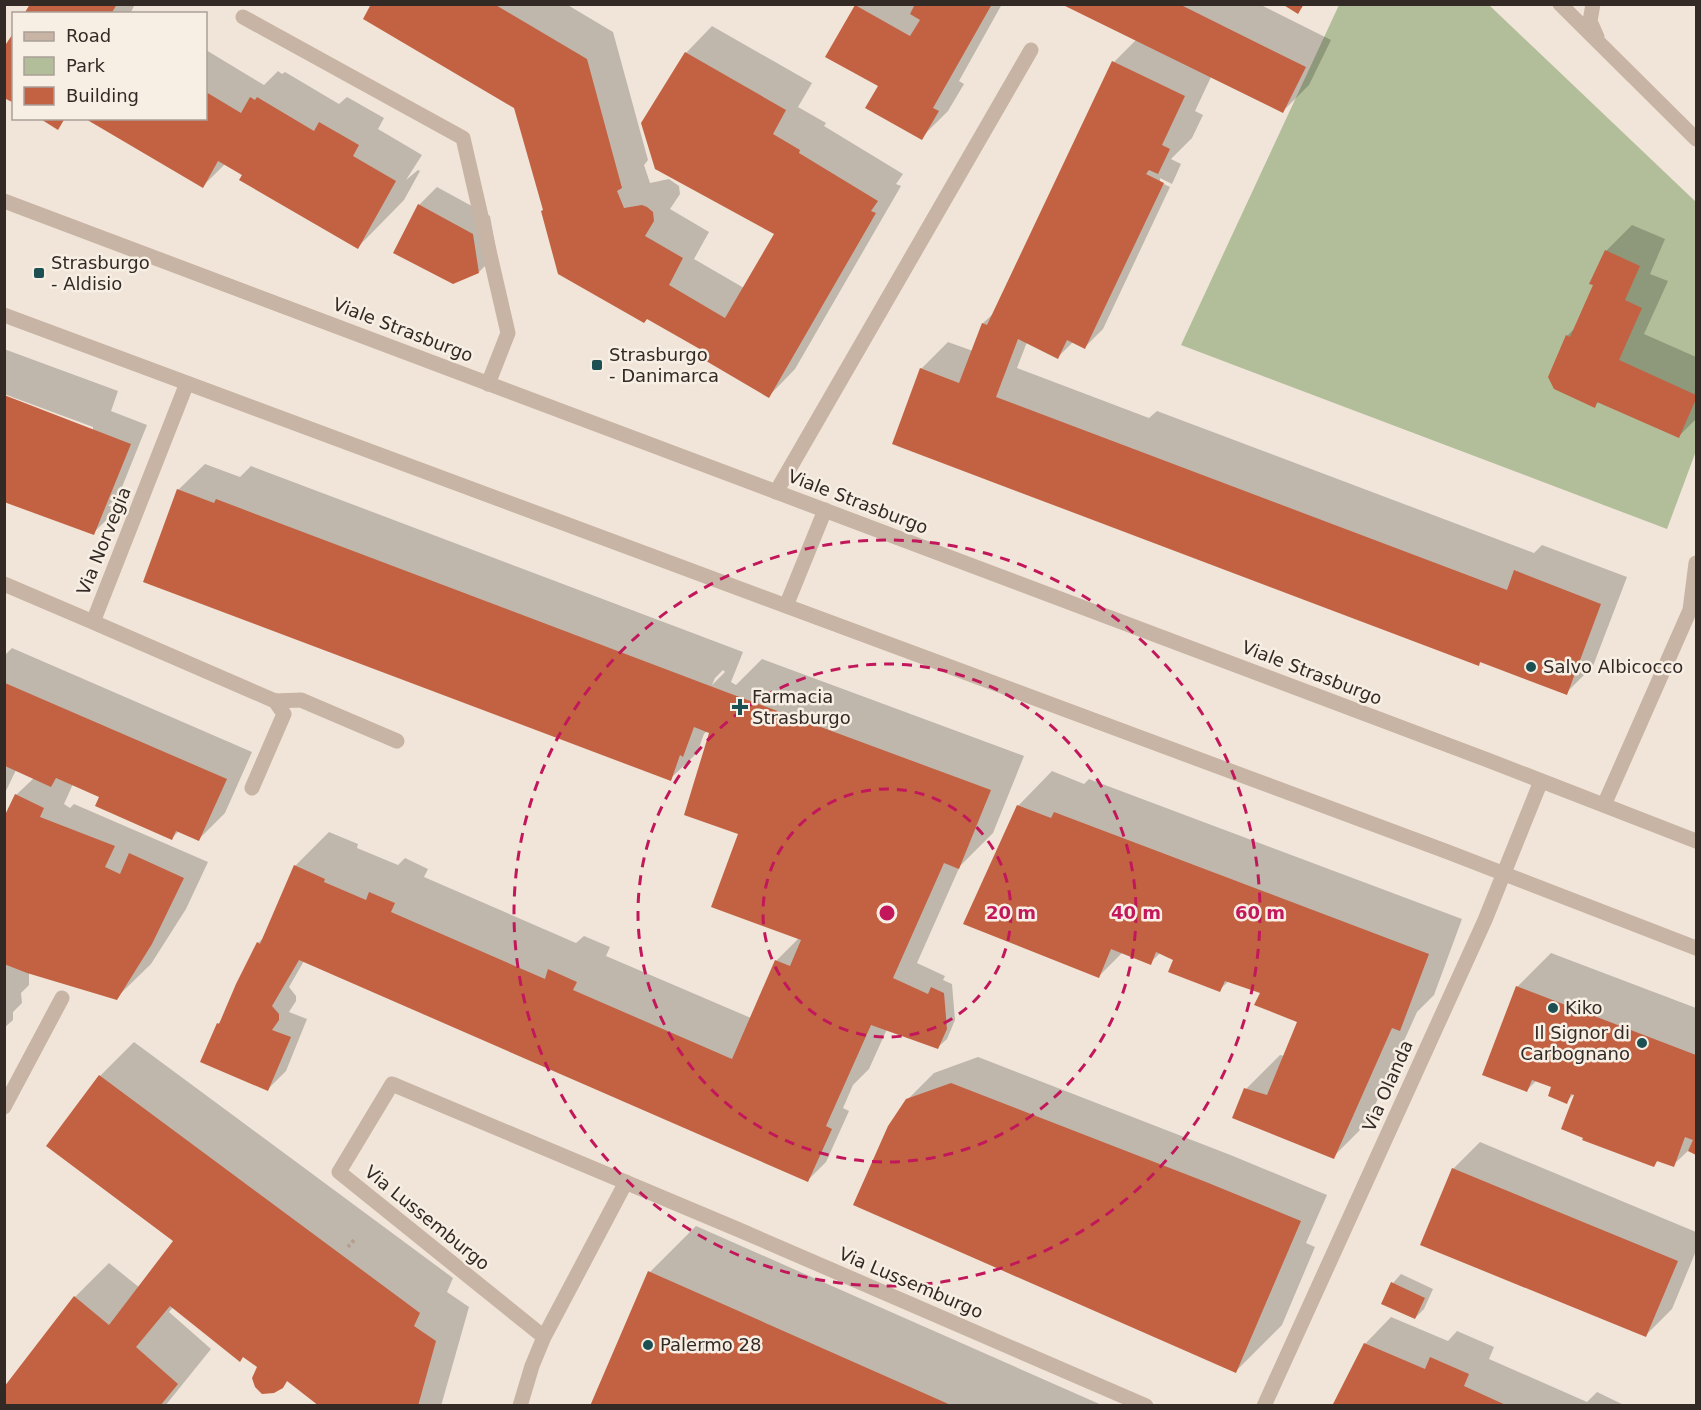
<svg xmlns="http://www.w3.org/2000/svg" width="1701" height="1410" font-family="'DejaVu Sans',sans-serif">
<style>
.green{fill:#b2be99}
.shadow{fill:#0003;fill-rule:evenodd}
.building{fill:#c36243}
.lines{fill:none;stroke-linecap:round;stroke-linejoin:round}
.path{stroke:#b39e8f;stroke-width:4;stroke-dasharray:3 3;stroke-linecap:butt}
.service{stroke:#c8b4a5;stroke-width:15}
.minor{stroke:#c8b4a5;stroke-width:15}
.tertiary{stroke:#c8b4a5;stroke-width:15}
.ring{fill:none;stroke:#c2185b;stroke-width:3;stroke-dasharray:10 8}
.poi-dot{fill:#1d5053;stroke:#f8efe4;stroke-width:2}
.labels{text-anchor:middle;stroke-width:5;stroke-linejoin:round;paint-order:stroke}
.poi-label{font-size:18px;fill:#332a26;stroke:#f8efe4;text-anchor:start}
.street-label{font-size:18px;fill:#332a26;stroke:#f8efe4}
.centre{fill:#c2185b;stroke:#f8efe4;stroke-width:3}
.ring-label{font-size:18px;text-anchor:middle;font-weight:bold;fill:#c2185b;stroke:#f8efe4;stroke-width:5;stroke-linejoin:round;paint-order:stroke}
</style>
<rect width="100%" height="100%" fill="#f0e5d8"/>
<path class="green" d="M 1339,5 L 1489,5 L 1696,202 L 1696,451 L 1667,529 L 1181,345 Z"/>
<path class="shadow" d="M 31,4 L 135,4 L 130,14 L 26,14 Z
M 373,4 L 566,4 L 613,32 L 648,160 L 644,165 L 650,183 L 669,179 L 679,186 L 680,194 L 670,209 L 709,232 L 694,259 L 744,288 L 776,233 L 642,123 L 686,53 L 712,26 L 812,83 L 798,107 L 826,123 L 824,126 L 903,174 L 896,184 L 901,186 L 795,369 L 769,396 L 707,351 L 545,209 L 515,107 Z
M 857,4 L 1002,4 L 959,81 L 964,84 L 948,111 L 921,138 L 880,85 L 856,6 Z
M 1065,4 L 1259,4 L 1331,40 L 1309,85 L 1282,112 L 1211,77 L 1195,111 L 1203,115 L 1192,138 L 1171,159 L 1181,164 L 1172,184 L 1160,178 L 1160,182 L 1170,187 L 1103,329 L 1085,347 L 1074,341 L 1058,357 L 1027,342 L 1017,368 L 1149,418 L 1157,411 L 1534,553 L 1542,545 L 1627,577 L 1593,666 L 1566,693 L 1482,661 L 1478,664 L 893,443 L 921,369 L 948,342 L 973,351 L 983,323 L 994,313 L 1114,62 L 1136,40 Z
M 206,50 L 264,85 L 278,71 L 282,74 L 285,72 L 339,104 L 347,97 L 384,118 L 378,129 L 422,155 L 406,180 L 418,170 L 420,171 L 404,200 L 358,247 L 241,179 L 242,175 L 227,162 L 203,186 L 206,118 Z
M 437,187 L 490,216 L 497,254 L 479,272 L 419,205 Z
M 1632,225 L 1665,239 L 1650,274 L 1668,281 L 1644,334 L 1696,357 L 1696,419 L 1679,436 L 1599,401 L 1595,406 L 1567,336 L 1575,328 L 1595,285 L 1606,251 Z
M 4,349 L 118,391 L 111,411 L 147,425 L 122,487 L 127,488 L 126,491 L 124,490 L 108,506 L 113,506 L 125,493 L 120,507 L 93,533 L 93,427 L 4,394 Z
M 205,464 L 240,477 L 251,466 L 743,652 L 731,682 L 736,685 L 762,659 L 1024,756 L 993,833 L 960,866 L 917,963 L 945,976 L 943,980 L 952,984 L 955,1020 L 947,1039 L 938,1047 L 887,1029 L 869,1069 L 853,1085 L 843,1108 L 849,1111 L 826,1162 L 808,1180 L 304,961 L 289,987 L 296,996 L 296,1001 L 289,1012 L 307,1019 L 286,1071 L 268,1089 L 218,1024 L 223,1019 L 258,943 L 264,937 L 295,866 L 329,832 L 358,844 L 357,848 L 398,865 L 405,858 L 428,869 L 424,877 L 576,943 L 584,936 L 610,947 L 606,956 L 751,1018 L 776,961 L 800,937 L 740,833 L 711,732 L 707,731 L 704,734 L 697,753 L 670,779 L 178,490 ZM 723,670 L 725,672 L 712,685 L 715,678 Z
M 12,648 L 252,752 L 225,813 L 199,839 L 179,831 L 171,839 L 101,796 L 73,784 L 64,804 L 70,808 L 74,804 L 208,862 L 186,909 L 151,964 L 116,998 L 29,972 L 29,985 L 21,993 L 22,1003 L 13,1012 L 13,1020 L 4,1028 L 4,821 L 16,795 L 34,778 L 16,770 L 4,795 L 4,656 Z
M 1052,771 L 1084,784 L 1089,779 L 1462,919 L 1434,995 L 1417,1012 L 1367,1123 L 1333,1157 L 1246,1089 L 1280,1055 L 1285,1056 L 1299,1021 L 1262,993 L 1229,981 L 1219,990 L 1175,959 L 1161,952 L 1150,963 L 1123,952 L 1098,977 L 965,924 L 1018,806 Z
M 1551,953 L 1696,1008 L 1696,1153 L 1689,1150 L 1673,1165 L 1659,1160 L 1653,1165 L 1577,1091 L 1566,1102 L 1553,1086 L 1537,1080 L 1527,1090 L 1517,987 Z
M 134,1042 L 453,1278 L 447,1292 L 469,1307 L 441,1406 L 322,1406 L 288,1380 L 282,1387 L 244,1355 L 173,1307 L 169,1312 L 211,1349 L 165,1406 L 7,1406 L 75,1297 L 109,1263 L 140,1288 L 175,1241 L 100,1076 Z
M 978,1057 L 1233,1156 L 1327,1195 L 1306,1243 L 1315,1247 L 1282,1325 L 1236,1371 L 907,1100 L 934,1073 Z
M 1480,1142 L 1696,1232 L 1696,1251 L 1672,1309 L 1645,1336 L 1453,1169 Z
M 696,1226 L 1104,1406 L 592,1406 L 650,1272 Z
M 1401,1274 L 1433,1289 L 1424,1309 L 1415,1318 L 1393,1283 Z
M 1391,1317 L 1448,1341 L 1457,1331 L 1494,1347 L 1489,1359 L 1587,1402 L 1597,1392 L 1626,1406 L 1333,1406 L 1365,1344 Z"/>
<path class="building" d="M 30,4 L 117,4 L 111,14 L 24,14 Z
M 371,4 L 494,4 L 587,59 L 622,188 L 617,191 L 624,208 L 642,205 L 647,207 L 653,212 L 654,221 L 645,236 L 683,258 L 669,285 L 725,318 L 774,234 L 655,169 L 641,123 L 685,52 L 786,110 L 773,134 L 800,150 L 799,153 L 878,201 L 871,211 L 876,213 L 769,398 L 701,358 L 705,352 L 647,319 L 644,323 L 558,274 L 541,211 L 543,210 L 514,108 L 363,19 Z
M 915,4 L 992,4 L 933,108 L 939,111 L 922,140 L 865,108 L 878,86 L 825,57 L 855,5 L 910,36 L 920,20 L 910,14 Z
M 1061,4 L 1179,4 L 1306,67 L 1283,113 Z
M 1282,4 L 1304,4 L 1298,14 Z
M 14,32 L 14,103 L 4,98 L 4,47 Z
M 1112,61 L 1185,96 L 1162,145 L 1170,149 L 1158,174 L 1149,170 L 1146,174 L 1164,183 L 1085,349 L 1067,340 L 1058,359 L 1018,339 L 996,397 L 1507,590 L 1514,570 L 1601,604 L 1567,695 L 1480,662 L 1479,666 L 892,444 L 920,368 L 959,383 L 982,323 L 987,325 Z
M 206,92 L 241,113 L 250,97 L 255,100 L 257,97 L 314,131 L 319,122 L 359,145 L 353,156 L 396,181 L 358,249 L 239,180 L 242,175 L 218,161 L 203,188 L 84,118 L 206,118 Z
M 39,118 L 65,118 L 58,130 Z
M 418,204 L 473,234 L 479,273 L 453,284 L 393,253 Z
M 1605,250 L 1640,266 L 1625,300 L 1642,308 L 1619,360 L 1696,395 L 1696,399 L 1679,438 L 1597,402 L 1595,408 L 1554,389 L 1548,377 L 1566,335 L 1570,337 L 1593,285 L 1589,284 Z
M 4,395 L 131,444 L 94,535 L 4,502 Z
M 177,489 L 214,503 L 216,499 L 726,692 L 991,790 L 959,869 L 944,863 L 893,978 L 928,994 L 931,987 L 944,993 L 947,1029 L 938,1049 L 871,1025 L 826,1126 L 832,1129 L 808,1182 L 299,960 L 272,1006 L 279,1014 L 279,1020 L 272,1030 L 291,1037 L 268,1091 L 200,1062 L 217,1023 L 219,1024 L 236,984 L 257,942 L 260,944 L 294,865 L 325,879 L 324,882 L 366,900 L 369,892 L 395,903 L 391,912 L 545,979 L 548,969 L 577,982 L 573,990 L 732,1059 L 775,960 L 790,966 L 801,940 L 711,907 L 738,834 L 684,815 L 709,733 L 694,727 L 683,757 L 680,755 L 671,781 L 143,582 Z
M 5,683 L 227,779 L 199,841 L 176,831 L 172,840 L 95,806 L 99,797 L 56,778 L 51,787 L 5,766 Z
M 15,794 L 44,808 L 40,817 L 115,846 L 105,867 L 120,874 L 129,853 L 184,878 L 152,944 L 117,1000 L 27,973 L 4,964 L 4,817 Z
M 1017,805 L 1051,818 L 1054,812 L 1429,954 L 1400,1031 L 1392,1028 L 1334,1159 L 1232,1118 L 1244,1088 L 1267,1095 L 1297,1022 L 1254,1005 L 1260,993 L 1225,981 L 1220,992 L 1168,972 L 1173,960 L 1156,952 L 1151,965 L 1111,949 L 1099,978 L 963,924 Z
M 1516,986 L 1696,1055 L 1696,1155 L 1688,1151 L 1693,1140 L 1685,1137 L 1674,1167 L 1657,1161 L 1654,1167 L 1582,1140 L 1583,1138 L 1561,1129 L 1574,1095 L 1571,1094 L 1567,1104 L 1548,1096 L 1551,1087 L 1532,1080 L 1527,1092 L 1482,1075 Z
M 99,1075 L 420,1313 L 414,1326 L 436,1341 L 418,1406 L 319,1406 L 287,1381 L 283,1388 L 274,1393 L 262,1394 L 255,1387 L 252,1378 L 257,1367 L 243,1357 L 240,1362 L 170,1306 L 136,1347 L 178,1384 L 160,1406 L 4,1406 L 4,1387 L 74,1296 L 109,1325 L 173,1241 L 46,1146 Z
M 951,1083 L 1206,1182 L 1301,1221 L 1236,1373 L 853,1205 L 888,1126 L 906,1099 Z
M 1452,1168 L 1678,1261 L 1646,1337 L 1420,1245 Z
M 648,1271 L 953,1406 L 590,1406 Z
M 1391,1282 L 1425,1298 L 1415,1319 L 1381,1304 Z
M 1364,1343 L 1425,1369 L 1430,1357 L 1469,1374 L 1464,1386 L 1508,1406 L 1332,1406 Z"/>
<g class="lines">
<path class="path" d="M 348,1247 L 354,1240"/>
<path class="service" d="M 243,17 L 463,138 L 508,333 L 488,384
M 776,492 L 1031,50
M 275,701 L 301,700 L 397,741"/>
<path class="minor" d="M 1560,4 L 1696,139
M 1593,4 L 1590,21 L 1597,37
M 4,315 L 1448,852 L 1696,948
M 4,584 L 93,622 L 187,383
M 786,606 L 825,510
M 93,622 L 275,701 L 284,714 L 252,788
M 1604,805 L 1690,610 L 1696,563
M 4,1107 L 62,998
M 544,1337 L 626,1182
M 520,1406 L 532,1366 L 544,1337 L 339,1172 L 392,1084 L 737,1229 L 1146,1406
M 1264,1406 L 1485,920 L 1541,781"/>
<path class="tertiary" d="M 4,201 L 1485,759 L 1696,841"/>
</g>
<g class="ring">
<circle cx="887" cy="913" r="124"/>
<circle cx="887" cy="913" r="249"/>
<circle cx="887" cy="913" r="373"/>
</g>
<g class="poi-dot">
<rect x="33" y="267" width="12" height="12" rx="3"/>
<rect x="591" y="359" width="12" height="12" rx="3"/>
<circle cx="1531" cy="667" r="6"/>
<path d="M737 698h6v6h6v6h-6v6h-6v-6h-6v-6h6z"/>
<circle cx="1553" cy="1008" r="6"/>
<circle cx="1642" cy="1043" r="6"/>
<circle cx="648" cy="1345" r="6"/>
</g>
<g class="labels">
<g class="poi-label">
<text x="51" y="269">Strasburgo<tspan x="51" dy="21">- Aldisio</tspan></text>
<text x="609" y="361">Strasburgo<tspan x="609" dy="21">- Danimarca</tspan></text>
<text x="1543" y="673">Salvo Albicocco</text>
<text x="752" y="703">Farmacia<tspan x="752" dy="21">Strasburgo</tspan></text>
<text x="1565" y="1014">Kiko</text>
<text x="1630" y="1039" text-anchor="end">Il Signor di<tspan x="1630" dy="21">Carbognano</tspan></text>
<text x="660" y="1351">Palermo 28</text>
</g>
<g class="street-label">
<text transform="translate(403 330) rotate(21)" y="6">Viale Strasburgo</text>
<text transform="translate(858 502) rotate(21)" y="6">Viale Strasburgo</text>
<text transform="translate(104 541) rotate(-68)" y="6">Via Norvegia</text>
<text transform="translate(1312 673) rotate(21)" y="6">Viale Strasburgo</text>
<text transform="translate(1388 1086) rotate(-66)" y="6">Via Olanda</text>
<text transform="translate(427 1218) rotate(39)" y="6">Via Lussemburgo</text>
<text transform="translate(911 1283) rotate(23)" y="6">Via Lussemburgo</text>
</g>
</g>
<circle cx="887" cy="913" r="9" class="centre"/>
<g class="ring-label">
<text x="1011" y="919">20 m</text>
<text x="1136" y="919">40 m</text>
<text x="1260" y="919">60 m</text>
</g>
<rect width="1701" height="1410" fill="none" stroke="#332a26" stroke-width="12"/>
<rect x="12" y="12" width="195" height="108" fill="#f8efe4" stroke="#a9a098" stroke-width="1.5"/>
<rect x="24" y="32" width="30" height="9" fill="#c8b4a5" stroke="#a9a098" stroke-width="1.5"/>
<text x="66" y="42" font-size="18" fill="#332a26">Road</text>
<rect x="24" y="57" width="30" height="18" fill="#b2be99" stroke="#a9a098" stroke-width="1.5"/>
<text x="66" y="72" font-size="18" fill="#332a26">Park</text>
<rect x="24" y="87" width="30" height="18" fill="#c36243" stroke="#a9a098" stroke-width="1.5"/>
<text x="66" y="102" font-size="18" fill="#332a26">Building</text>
</svg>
